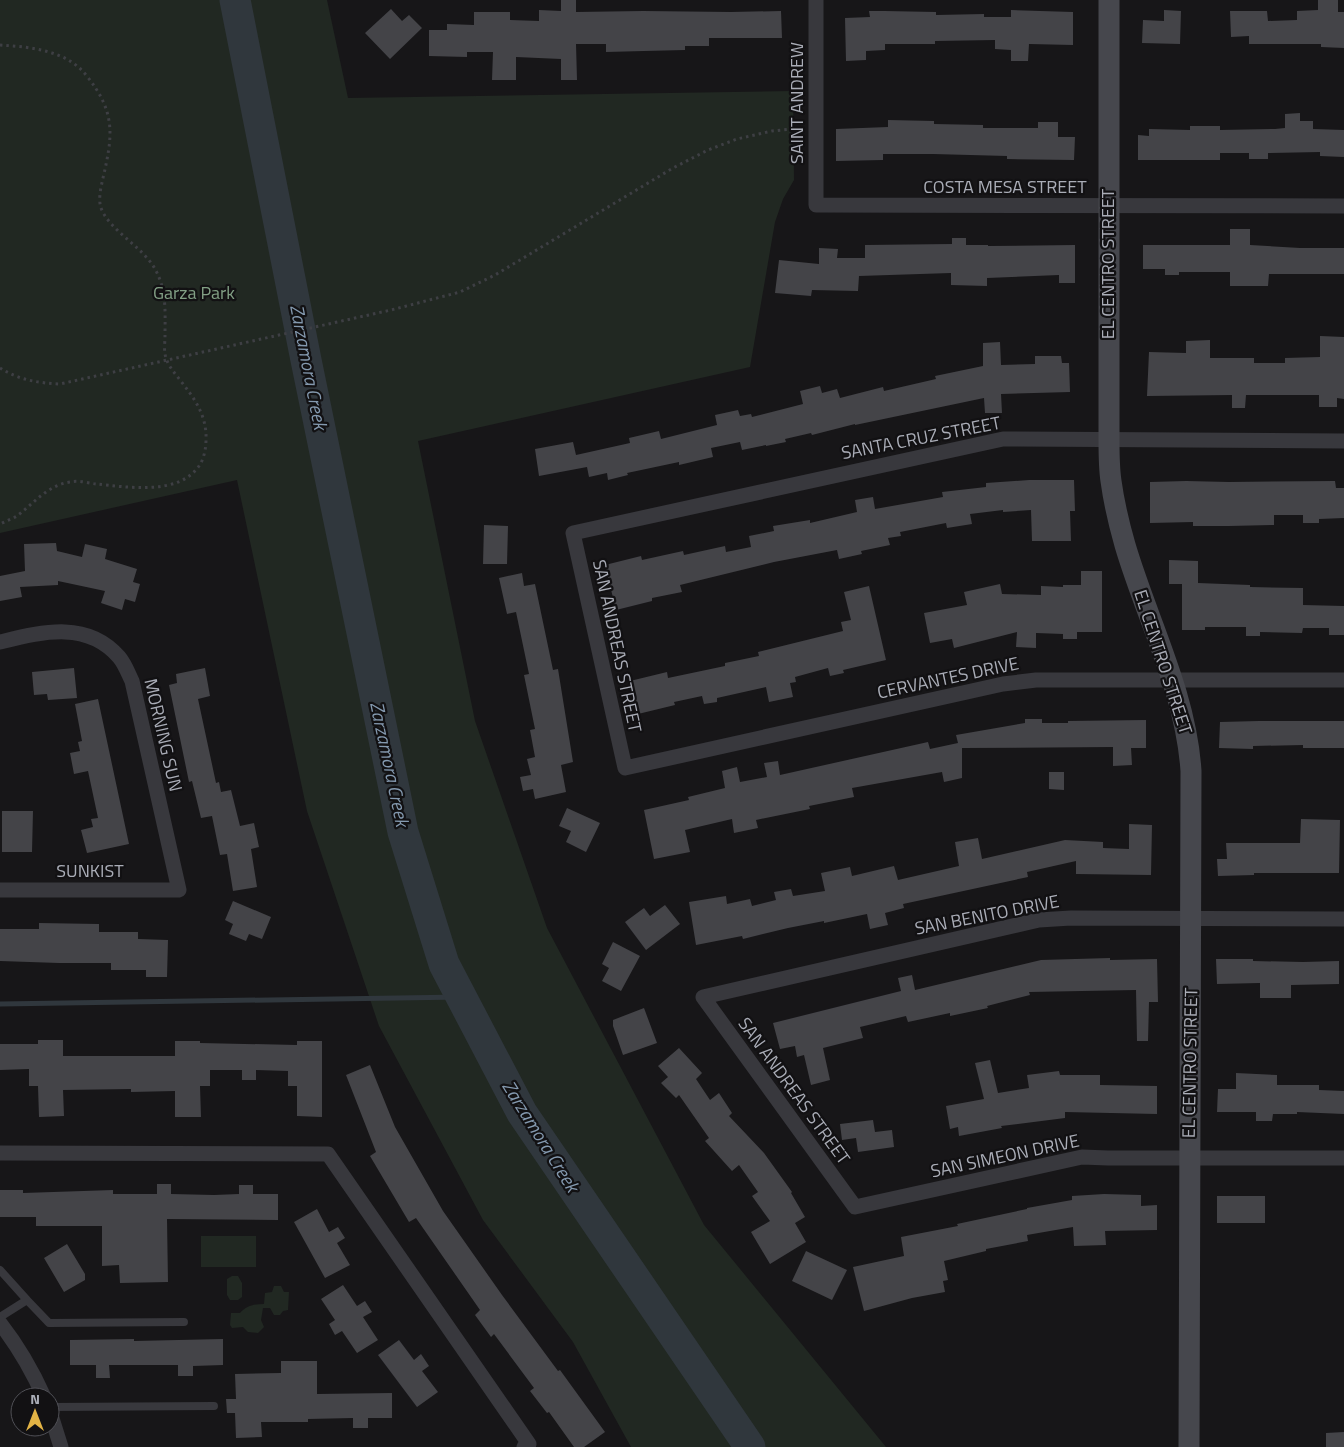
<svg xmlns="http://www.w3.org/2000/svg" width="1344" height="1447" font-family="'Titillium Web',sans-serif">
<style>
.green{fill:#212822}
.lines{fill:none;stroke-linecap:round;stroke-linejoin:round}
.stream{stroke:#30373d;stroke-width:5}
.river{stroke:#30373d;stroke-width:31}
.building{fill:#444448}
.path{stroke:#3e3f44;stroke-width:3;stroke-dasharray:2.5 4;stroke-linecap:butt}
.lane{stroke:#38383d;stroke-width:8}
.street{stroke:#38383d;stroke-width:15}
.secondary{stroke:#46474d;stroke-width:21}
.labels{text-anchor:middle;stroke-width:4.5;stroke-linejoin:round;paint-order:stroke}
.street-label{font-size:18px;fill:#aaadb7;stroke:#121113}
.park-label{font-size:18px;fill:#82a085;stroke:#121113}
.water-label{font-size:19px;font-style:italic;fill:#8499af;stroke:#121113}
</style>
<rect width="100%" height="100%" fill="#171618"/>
<path class="green" d="M 0,0 L 327,0 L 348,98 L 793,91 L 794,180 L 783,199 L 775,222 L 750,367 L 418,441 L 475,721 L 547,928 L 704,1225 L 886,1447 L 631,1447 L 573,1342 L 483,1220 L 379,1026 L 307,811 L 237,480 L 0,533 Z
M 201,1236 L 256,1236 L 256,1267 L 201,1267 Z
M 232,1276 L 238,1276 L 242,1283 L 242,1297 L 238,1300 L 230,1300 L 227,1295 L 227,1279 Z
M 274,1286 L 281,1286 L 284,1292 L 289,1292 L 288,1310 L 283,1311 L 280,1315 L 274,1315 L 270,1308 L 263,1308 L 261,1320 L 264,1327 L 258,1333 L 248,1332 L 243,1327 L 232,1328 L 230,1325 L 231,1313 L 240,1313 C 247,1305 255,1304 264,1304 L 265,1293 L 272,1292 Z"/>
<g class="lines">
<path class="stream" d="M 0,1004 L 461,997"/>
<path class="river" d="M 235,0 L 306,360 L 403,832 L 444,964 L 522,1113 L 750,1447"/>
</g>
<path class="building" d="M 561,0 L 576,0 L 576,12 L 643,11 L 731,12 L 781,11 L 782,38 L 709,38 L 709,46 L 685,46 L 685,50 L 644,51 L 606,52 L 606,44 L 576,44 L 577,80 L 561,80 L 561,59 L 516,57 L 516,80 L 492,80 L 493,52 L 467,52 L 467,57 L 429,56 L 429,30 L 447,30 L 447,24 L 474,25 L 474,12 L 510,12 L 510,20 L 539,21 L 539,10 L 561,11 Z
M 1318,0 L 1338,0 L 1338,12 L 1344,12 L 1344,48 L 1321,47 L 1321,44 L 1249,44 L 1249,36 L 1231,37 L 1230,11 L 1267,11 L 1268,21 L 1297,20 L 1297,11 L 1318,10 Z
M 391,9 L 402,21 L 409,15 L 422,28 L 390,59 L 365,33 Z
M 1011,10 L 1073,12 L 1073,45 L 1029,44 L 1028,61 L 1011,61 L 1011,50 L 995,49 L 995,40 L 935,41 L 935,44 L 885,44 L 885,50 L 866,51 L 866,60 L 846,61 L 845,18 L 870,17 L 869,11 L 884,11 L 936,12 L 936,15 L 984,14 L 984,17 L 1011,17 Z
M 1164,10 L 1181,11 L 1180,44 L 1142,43 L 1143,20 L 1164,21 Z
M 1300,113 L 1300,121 L 1313,121 L 1313,129 L 1344,130 L 1344,157 L 1320,156 L 1320,152 L 1268,153 L 1268,159 L 1249,159 L 1249,153 L 1220,153 L 1220,160 L 1138,160 L 1138,135 L 1149,136 L 1149,129 L 1190,130 L 1190,126 L 1220,126 L 1220,130 L 1275,129 L 1285,128 L 1285,114 Z
M 888,120 L 934,121 L 934,124 L 983,125 L 983,128 L 1038,128 L 1038,122 L 1058,122 L 1058,137 L 1075,137 L 1074,160 L 1007,159 L 1007,156 L 933,154 L 883,154 L 883,160 L 836,161 L 836,129 L 888,127 Z
M 1230,229 L 1250,229 L 1250,245 L 1300,248 L 1344,248 L 1344,274 L 1269,274 L 1268,286 L 1230,286 L 1230,272 L 1179,272 L 1179,275 L 1165,275 L 1165,269 L 1143,269 L 1143,245 L 1230,245 Z
M 952,238 L 966,238 L 966,245 L 988,245 L 988,246 L 1075,245 L 1075,283 L 1059,283 L 1059,275 L 987,278 L 987,286 L 951,285 L 951,273 L 859,276 L 858,291 L 812,290 L 811,296 L 775,293 L 779,260 L 819,264 L 819,248 L 838,249 L 837,258 L 865,258 L 865,245 L 952,244 Z
M 1320,336 L 1344,337 L 1344,399 L 1337,398 L 1337,407 L 1319,407 L 1319,395 L 1246,395 L 1245,408 L 1232,408 L 1232,395 L 1147,396 L 1149,352 L 1186,353 L 1186,341 L 1210,340 L 1210,358 L 1254,358 L 1254,363 L 1285,363 L 1285,358 L 1320,357 Z
M 1000,342 L 1001,365 L 1035,364 L 1035,356 L 1061,356 L 1062,363 L 1069,363 L 1070,392 L 1001,394 L 1002,413 L 985,413 L 984,398 L 855,425 L 855,424 L 812,435 L 811,433 L 785,439 L 786,442 L 766,446 L 766,445 L 742,450 L 740,442 L 711,448 L 713,457 L 679,465 L 679,462 L 627,473 L 628,475 L 608,480 L 607,473 L 589,477 L 587,467 L 539,476 L 535,449 L 573,442 L 576,455 L 630,443 L 629,438 L 659,431 L 661,439 L 717,425 L 715,415 L 738,410 L 740,416 L 751,414 L 752,417 L 803,404 L 800,391 L 820,386 L 822,393 L 837,389 L 840,398 L 883,387 L 884,391 L 936,379 L 935,376 L 983,366 L 983,343 Z
M 1029,480 L 1074,480 L 1075,511 L 1070,511 L 1071,541 L 1032,541 L 1031,510 L 1003,512 L 1003,510 L 970,514 L 972,524 L 947,528 L 946,523 L 900,532 L 901,536 L 888,538 L 890,545 L 861,551 L 862,554 L 839,559 L 837,550 L 774,562 L 680,585 L 682,592 L 652,598 L 652,601 L 616,610 L 605,565 L 641,556 L 642,560 L 683,551 L 684,555 L 725,546 L 726,552 L 751,547 L 749,536 L 774,531 L 773,526 L 810,520 L 810,523 L 857,512 L 855,500 L 873,497 L 875,509 L 943,497 L 942,492 L 986,487 L 986,483 Z
M 1186,481 L 1229,482 L 1335,481 L 1336,488 L 1344,488 L 1344,518 L 1319,519 L 1319,523 L 1303,523 L 1303,515 L 1274,515 L 1274,525 L 1229,526 L 1193,526 L 1193,522 L 1150,523 L 1150,482 Z
M 484,525 L 508,526 L 507,564 L 483,564 Z
M 56,543 L 57,551 L 82,557 L 85,544 L 107,549 L 105,559 L 137,569 L 133,582 L 140,584 L 135,602 L 125,599 L 122,610 L 101,603 L 105,591 L 58,581 L 58,585 L 20,587 L 22,597 L 0,601 L 0,576 L 25,571 L 24,544 Z
M 1169,560 L 1198,561 L 1198,583 L 1250,585 L 1250,587 L 1303,588 L 1303,605 L 1344,606 L 1344,635 L 1329,635 L 1329,628 L 1303,628 L 1302,633 L 1260,632 L 1260,636 L 1246,636 L 1246,627 L 1205,627 L 1205,630 L 1182,630 L 1182,584 L 1169,584 Z
M 1081,571 L 1102,571 L 1102,632 L 1077,632 L 1077,639 L 1063,639 L 1063,634 L 1036,633 L 1036,648 L 1016,647 L 1017,632 L 954,648 L 952,639 L 930,643 L 924,613 L 967,605 L 964,592 L 1000,584 L 1002,594 L 1041,595 L 1041,586 L 1063,587 L 1063,585 L 1081,585 Z
M 522,573 L 524,586 L 535,584 L 553,670 L 558,669 L 573,762 L 561,765 L 566,792 L 535,799 L 533,789 L 523,791 L 520,777 L 531,775 L 527,759 L 535,757 L 530,730 L 535,729 L 524,675 L 529,674 L 516,612 L 507,614 L 499,578 Z
M 869,586 L 886,660 L 843,670 L 844,673 L 830,676 L 828,668 L 795,677 L 796,682 L 790,683 L 793,697 L 769,702 L 766,687 L 717,698 L 717,702 L 704,704 L 702,696 L 674,702 L 675,705 L 638,714 L 630,681 L 667,672 L 668,678 L 725,666 L 725,663 L 759,656 L 758,652 L 843,631 L 841,622 L 851,620 L 844,592 Z
M 74,668 L 77,698 L 48,700 L 47,694 L 34,695 L 32,672 Z
M 205,668 L 210,696 L 198,699 L 216,783 L 219,782 L 221,792 L 231,790 L 240,826 L 254,823 L 259,847 L 251,849 L 257,887 L 233,891 L 227,854 L 220,855 L 212,816 L 201,818 L 192,781 L 189,782 L 169,685 L 177,683 L 176,674 Z
M 98,699 L 129,844 L 87,853 L 81,830 L 93,827 L 91,819 L 98,818 L 88,771 L 74,774 L 70,753 L 80,751 L 78,742 L 82,741 L 75,704 Z
M 1025,719 L 1042,719 L 1042,723 L 1068,723 L 1068,721 L 1146,720 L 1146,748 L 1131,748 L 1132,765 L 1113,766 L 1113,747 L 962,748 L 962,778 L 944,782 L 942,772 L 852,788 L 854,797 L 809,806 L 810,809 L 756,820 L 758,828 L 734,833 L 732,819 L 685,830 L 690,852 L 654,859 L 644,810 L 689,800 L 688,797 L 725,788 L 722,771 L 737,767 L 740,782 L 767,777 L 764,763 L 778,761 L 780,775 L 928,742 L 930,749 L 958,743 L 956,735 L 1025,723 Z
M 1259,721 L 1344,721 L 1344,748 L 1303,748 L 1303,745 L 1253,746 L 1253,749 L 1219,748 L 1220,722 Z
M 1049,772 L 1064,772 L 1064,790 L 1049,789 Z
M 567,808 L 600,823 L 586,852 L 566,842 L 571,831 L 559,826 Z
M 2,811 L 33,811 L 32,852 L 2,852 Z
M 1301,819 L 1340,820 L 1339,873 L 1254,873 L 1254,875 L 1218,876 L 1217,859 L 1227,859 L 1226,843 L 1300,843 Z
M 1129,824 L 1152,825 L 1151,875 L 1076,874 L 1076,861 L 1027,872 L 1028,877 L 903,904 L 904,908 L 885,913 L 888,925 L 870,929 L 867,914 L 824,923 L 824,921 L 788,928 L 743,939 L 742,936 L 696,945 L 689,902 L 726,896 L 727,904 L 750,899 L 752,906 L 776,900 L 774,892 L 791,889 L 793,896 L 825,891 L 821,873 L 850,867 L 852,876 L 894,866 L 898,880 L 959,866 L 955,842 L 978,838 L 982,859 L 1065,840 L 1103,842 L 1103,848 L 1129,849 Z
M 233,901 L 271,917 L 262,939 L 249,934 L 246,941 L 229,934 L 233,924 L 225,920 Z
M 665,905 L 680,924 L 646,950 L 625,922 L 644,908 L 650,916 Z
M 39,923 L 99,924 L 99,932 L 138,932 L 138,939 L 168,940 L 167,977 L 146,977 L 146,970 L 111,970 L 111,963 L 59,963 L 0,961 L 0,929 L 39,929 Z
M 613,942 L 640,956 L 621,991 L 602,981 L 609,968 L 602,964 Z
M 1110,958 L 1110,960 L 1157,959 L 1158,1002 L 1149,1002 L 1148,1041 L 1137,1041 L 1136,990 L 1029,992 L 1030,995 L 987,1006 L 988,1008 L 950,1016 L 950,1013 L 908,1022 L 906,1016 L 860,1027 L 863,1038 L 823,1048 L 830,1080 L 811,1085 L 804,1055 L 797,1057 L 795,1046 L 780,1049 L 773,1023 L 901,991 L 898,978 L 912,975 L 915,990 L 1041,960 Z
M 1216,959 L 1253,959 L 1253,961 L 1303,962 L 1339,961 L 1339,984 L 1291,985 L 1291,998 L 1260,998 L 1260,983 L 1217,984 Z
M 644,1008 L 657,1043 L 623,1055 L 613,1026 L 613,1020 Z
M 38,1040 L 63,1040 L 63,1056 L 175,1056 L 175,1041 L 200,1041 L 200,1043 L 297,1045 L 297,1041 L 322,1041 L 322,1117 L 297,1116 L 297,1086 L 288,1086 L 288,1071 L 256,1070 L 256,1080 L 242,1080 L 242,1070 L 210,1070 L 210,1086 L 200,1086 L 201,1117 L 175,1117 L 175,1091 L 131,1092 L 131,1089 L 63,1090 L 64,1116 L 39,1117 L 38,1086 L 29,1086 L 29,1069 L 0,1070 L 0,1044 L 38,1044 Z
M 679,1048 L 702,1073 L 696,1079 L 710,1100 L 719,1093 L 732,1113 L 729,1116 L 764,1153 L 792,1192 L 791,1193 L 805,1217 L 795,1223 L 806,1242 L 770,1264 L 751,1232 L 770,1221 L 752,1196 L 758,1192 L 739,1165 L 732,1171 L 705,1141 L 709,1138 L 679,1095 L 676,1098 L 661,1083 L 668,1077 L 658,1066 Z
M 990,1060 L 998,1093 L 1029,1088 L 1027,1075 L 1059,1071 L 1060,1075 L 1100,1075 L 1100,1085 L 1157,1086 L 1157,1114 L 1065,1112 L 1065,1118 L 1001,1126 L 1002,1128 L 959,1136 L 958,1127 L 950,1129 L 946,1106 L 984,1099 L 975,1063 Z
M 370,1065 L 395,1127 L 443,1211 L 502,1295 L 558,1371 L 560,1370 L 605,1432 L 584,1447 L 574,1447 L 549,1412 L 547,1413 L 530,1391 L 534,1388 L 494,1334 L 491,1337 L 475,1315 L 480,1310 L 416,1218 L 409,1222 L 370,1156 L 376,1152 L 346,1075 Z
M 1236,1073 L 1277,1075 L 1277,1085 L 1319,1085 L 1319,1090 L 1344,1091 L 1344,1114 L 1297,1112 L 1297,1114 L 1273,1114 L 1272,1121 L 1256,1121 L 1256,1112 L 1217,1112 L 1218,1089 L 1236,1089 Z
M 873,1120 L 875,1132 L 892,1130 L 894,1147 L 858,1152 L 856,1138 L 842,1140 L 840,1124 Z
M 157,1184 L 171,1184 L 171,1194 L 214,1195 L 239,1194 L 239,1185 L 253,1185 L 253,1194 L 278,1194 L 278,1220 L 167,1219 L 168,1282 L 120,1283 L 119,1265 L 102,1266 L 102,1226 L 36,1226 L 36,1217 L 0,1217 L 0,1190 L 23,1190 L 23,1193 L 113,1190 L 113,1194 L 157,1194 Z
M 1104,1194 L 1141,1195 L 1141,1206 L 1157,1205 L 1157,1230 L 1105,1231 L 1106,1245 L 1074,1246 L 1073,1227 L 1027,1235 L 1028,1241 L 986,1249 L 986,1251 L 944,1261 L 948,1280 L 943,1281 L 945,1292 L 912,1298 L 864,1311 L 853,1267 L 904,1256 L 901,1237 L 958,1226 L 957,1224 L 1027,1209 L 1027,1208 L 1072,1200 L 1072,1196 Z
M 1217,1196 L 1265,1196 L 1265,1223 L 1217,1223 Z
M 317,1209 L 329,1232 L 338,1227 L 345,1238 L 337,1243 L 350,1265 L 325,1278 L 294,1222 Z
M 67,1244 L 85,1274 L 85,1280 L 64,1292 L 44,1258 Z
M 806,1251 L 847,1270 L 832,1300 L 792,1281 Z
M 343,1285 L 357,1306 L 365,1301 L 372,1312 L 363,1317 L 378,1340 L 357,1353 L 342,1331 L 335,1335 L 329,1324 L 335,1320 L 321,1299 Z
M 134,1339 L 134,1341 L 223,1339 L 223,1365 L 193,1366 L 193,1376 L 178,1376 L 178,1365 L 109,1365 L 110,1378 L 96,1378 L 96,1365 L 70,1365 L 70,1340 Z
M 399,1340 L 414,1360 L 421,1354 L 429,1366 L 422,1371 L 438,1392 L 417,1407 L 378,1355 Z
M 281,1361 L 317,1361 L 317,1394 L 392,1393 L 392,1418 L 368,1418 L 368,1428 L 353,1428 L 353,1418 L 308,1419 L 308,1422 L 261,1422 L 262,1437 L 236,1438 L 235,1413 L 227,1413 L 226,1399 L 236,1399 L 235,1374 L 281,1373 Z
M 1344,1432 L 1344,1447 L 1326,1447 L 1326,1433 Z"/>
<g class="lines">
<path class="path" d="M 0,45 C 30,47 66,50 86,75 C 116,112 113,135 103,178 C 101,187 98,199 101,208 C 109,230 143,247 155,269 C 167,290 165,313 165,336 C 165,341 164,349 165,354 C 167,365 174,372 180,380 C 195,399 207,416 206,440 C 206,448 204,459 199,466 C 178,496 127,487 96,484 C 88,483 78,480 70,482 C 48,485 34,503 17,516 C 12,519 6,521 0,524
M 0,368 C 19,380 38,383 60,384 L 391,310 L 460,292 L 495,275 L 673,168 L 708,150 L 737,139 L 772,131 L 802,128"/>
<path class="lane" d="M 0,1270 L 27,1300
M 0,1317 L 27,1300 L 49,1323 L 184,1322
M 50,1407 L 214,1406"/>
<path class="street" d="M 816,0 L 816,205 L 1344,206
M 1344,441 L 1003,439 L 573,533 L 625,768 L 1003,684 L 1036,680 L 1344,680
M 0,642 C 42,632 87,620 119,657 C 125,664 128,673 132,681 L 179,890 L 0,890
M 1344,919 L 1071,918 L 1039,920 L 703,997 L 855,1207 L 1082,1157 L 1108,1158 L 1344,1158
M 0,1153 L 328,1154 L 529,1444 L 524,1447
M 0,1323 C 18,1346 32,1370 44,1397
M 50,1412 L 61,1447"/>
<path class="secondary" d="M 1109,0 L 1109,440 C 1109,453 1109,468 1111,481 C 1114,503 1119,524 1125,545 C 1147,620 1186,692 1191,771 L 1189,1447"/>
</g>
<g class="labels">
<g class="street-label">
<text transform="translate(797 103) rotate(-90)" y="6">SAINT ANDREW</text>
<text x="1005" y="193">COSTA MESA STREET</text>
<text transform="translate(1108 264) rotate(-90)" y="6">EL CENTRO STREET</text>
<text transform="translate(921 438) rotate(-11)" y="6">SANTA CRUZ STREET</text>
<text transform="translate(617 646) rotate(78)" y="6">SAN ANDREAS STREET</text>
<text transform="translate(1163 662) rotate(72)" y="6">EL CENTRO STREET</text>
<text transform="translate(948 678) rotate(-12)" y="6">CERVANTES DRIVE</text>
<text transform="translate(163 735) rotate(77)" y="6">MORNING SUN</text>
<text x="90" y="877">SUNKIST</text>
<text transform="translate(987 915) rotate(-11)" y="6">SAN BENITO DRIVE</text>
<text transform="translate(1190 1063) rotate(-89)" y="6">EL CENTRO STREET</text>
<text transform="translate(794 1091) rotate(54)" y="6">SAN ANDREAS STREET</text>
<text transform="translate(1005 1156) rotate(-12)" y="6">SAN SIMEON DRIVE</text>
</g>
<g class="park-label">
<text x="194" y="299">Garza Park</text>
</g>
<g class="water-label">
<text transform="translate(309 367) rotate(79)" y="7">Zarzamora Creek</text>
<text transform="translate(390 764) rotate(78)" y="7">Zarzamora Creek</text>
<text transform="translate(541 1136) rotate(58)" y="7">Zarzamora Creek</text>
</g>
</g>
<g transform="translate(35 1412)"><circle r="24" fill="#121113" stroke="#4f4f55"/>
<path d="M0-4L9 19L0 12L-9 19Z" fill="#e2b345"/>
<text y="-8" font-size="14" font-weight="bold" text-anchor="middle" fill="#aaadb7">N</text>
</g>
</svg>
